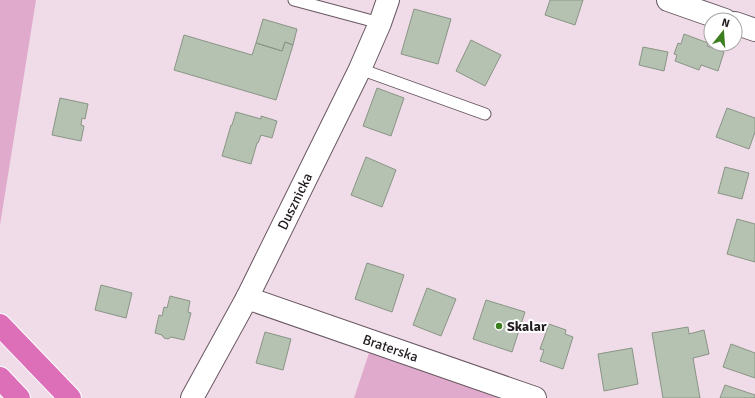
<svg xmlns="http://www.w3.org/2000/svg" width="755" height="398" font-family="Signika,sans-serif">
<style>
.green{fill:#dfaacb}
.building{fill:#b5c1b1;stroke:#899585}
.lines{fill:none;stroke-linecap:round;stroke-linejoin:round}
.service-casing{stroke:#685761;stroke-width:13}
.minor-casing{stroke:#685761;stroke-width:24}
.motorway-casing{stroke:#fff;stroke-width:24}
.service{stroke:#fff;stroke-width:11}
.minor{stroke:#fff;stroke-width:22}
.motorway{stroke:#dd6fb9;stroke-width:22}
.poi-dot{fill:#3c7e20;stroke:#fff;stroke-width:1.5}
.labels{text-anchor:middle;stroke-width:4;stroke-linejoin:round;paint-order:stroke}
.street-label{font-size:14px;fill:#231c21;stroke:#fff}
.poi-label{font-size:14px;font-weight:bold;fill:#231c21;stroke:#fff;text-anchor:start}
</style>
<rect width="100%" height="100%" fill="#f0dce8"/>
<path class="green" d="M 0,0 L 36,0 L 0,225 Z
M 369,353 L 503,398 L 354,398 Z"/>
<path class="building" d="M 550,0 L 583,0 L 575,25 L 545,15 Z
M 414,9 L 451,19 L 438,64 L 401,54 Z
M 263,19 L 297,29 L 293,45 L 285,42 L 282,51 L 256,43 Z
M 684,34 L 708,43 L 707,46 L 724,52 L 718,71 L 701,65 L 699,70 L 675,61 L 677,55 L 674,54 L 678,43 L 681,44 Z
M 184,35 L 252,55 L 256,43 L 282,51 L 285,42 L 293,45 L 276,100 L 174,70 Z
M 471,40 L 501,55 L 485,86 L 456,71 Z
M 643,47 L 668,52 L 664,71 L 639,65 Z
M 377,88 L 404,98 L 391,136 L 363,126 Z
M 60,98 L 88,104 L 85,119 L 82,118 L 81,125 L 84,126 L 81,141 L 52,135 Z
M 727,108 L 755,118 L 755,132 L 749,149 L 716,137 Z
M 236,112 L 261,119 L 261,116 L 277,121 L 272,138 L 261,135 L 258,143 L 257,143 L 251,164 L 222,156 L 231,125 L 232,125 Z
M 366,157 L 396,170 L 382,207 L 351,195 Z
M 725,167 L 749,173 L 742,199 L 718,193 Z
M 737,219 L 755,224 L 755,262 L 727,254 Z
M 367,263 L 404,275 L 392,312 L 355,299 Z
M 101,285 L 132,293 L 126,318 L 95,310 Z
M 427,288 L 456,299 L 441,336 L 413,325 Z
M 170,296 L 190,301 L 188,312 L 191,313 L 184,340 L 171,337 L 168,339 L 164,338 L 162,335 L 155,333 L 159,315 L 162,316 L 164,307 L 167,308 Z
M 486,300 L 525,312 L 512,352 L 473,339 Z
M 549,324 L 566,330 L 565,334 L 573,337 L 563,369 L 540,361 L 544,350 L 540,349 Z
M 688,327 L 689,334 L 704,330 L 709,354 L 693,358 L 700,398 L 663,398 L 652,333 Z
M 265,332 L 291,339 L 283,370 L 256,363 Z
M 731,344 L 755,353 L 755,378 L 723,367 Z
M 632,348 L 638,384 L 604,391 L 598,354 Z
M 725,385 L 755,395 L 755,398 L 720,398 Z"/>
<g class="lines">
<g class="service-casing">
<path id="service" d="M 294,0 L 380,23
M 360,69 L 485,114"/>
</g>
<g class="minor-casing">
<g id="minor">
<path d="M 668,0 L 725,20"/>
<path d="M 735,23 L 755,30"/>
<path id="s1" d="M 247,298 L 535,398"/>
<path id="s2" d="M 192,398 L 247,298 L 360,69 L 380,23 L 388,0"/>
</g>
</g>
<g class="motorway-casing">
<path id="motorway" d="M 0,325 L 70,398
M 0,378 L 19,398"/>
</g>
<use href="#service" class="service"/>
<use href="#minor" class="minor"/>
<use href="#motorway" class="motorway"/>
</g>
<circle class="poi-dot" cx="499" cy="326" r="4"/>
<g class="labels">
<g class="street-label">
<text dy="5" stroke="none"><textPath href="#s2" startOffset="222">Dusznicka</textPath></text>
<text dy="5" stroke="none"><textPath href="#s1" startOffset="152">Braterska</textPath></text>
</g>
<g class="poi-label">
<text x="507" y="331">Skalar</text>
</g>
</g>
<g transform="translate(723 32) rotate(17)"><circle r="19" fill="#ffffff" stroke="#a7a4a6"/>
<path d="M0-3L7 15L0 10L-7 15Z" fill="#3c7e20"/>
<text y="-6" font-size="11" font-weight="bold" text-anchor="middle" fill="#231c21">N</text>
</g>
</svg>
